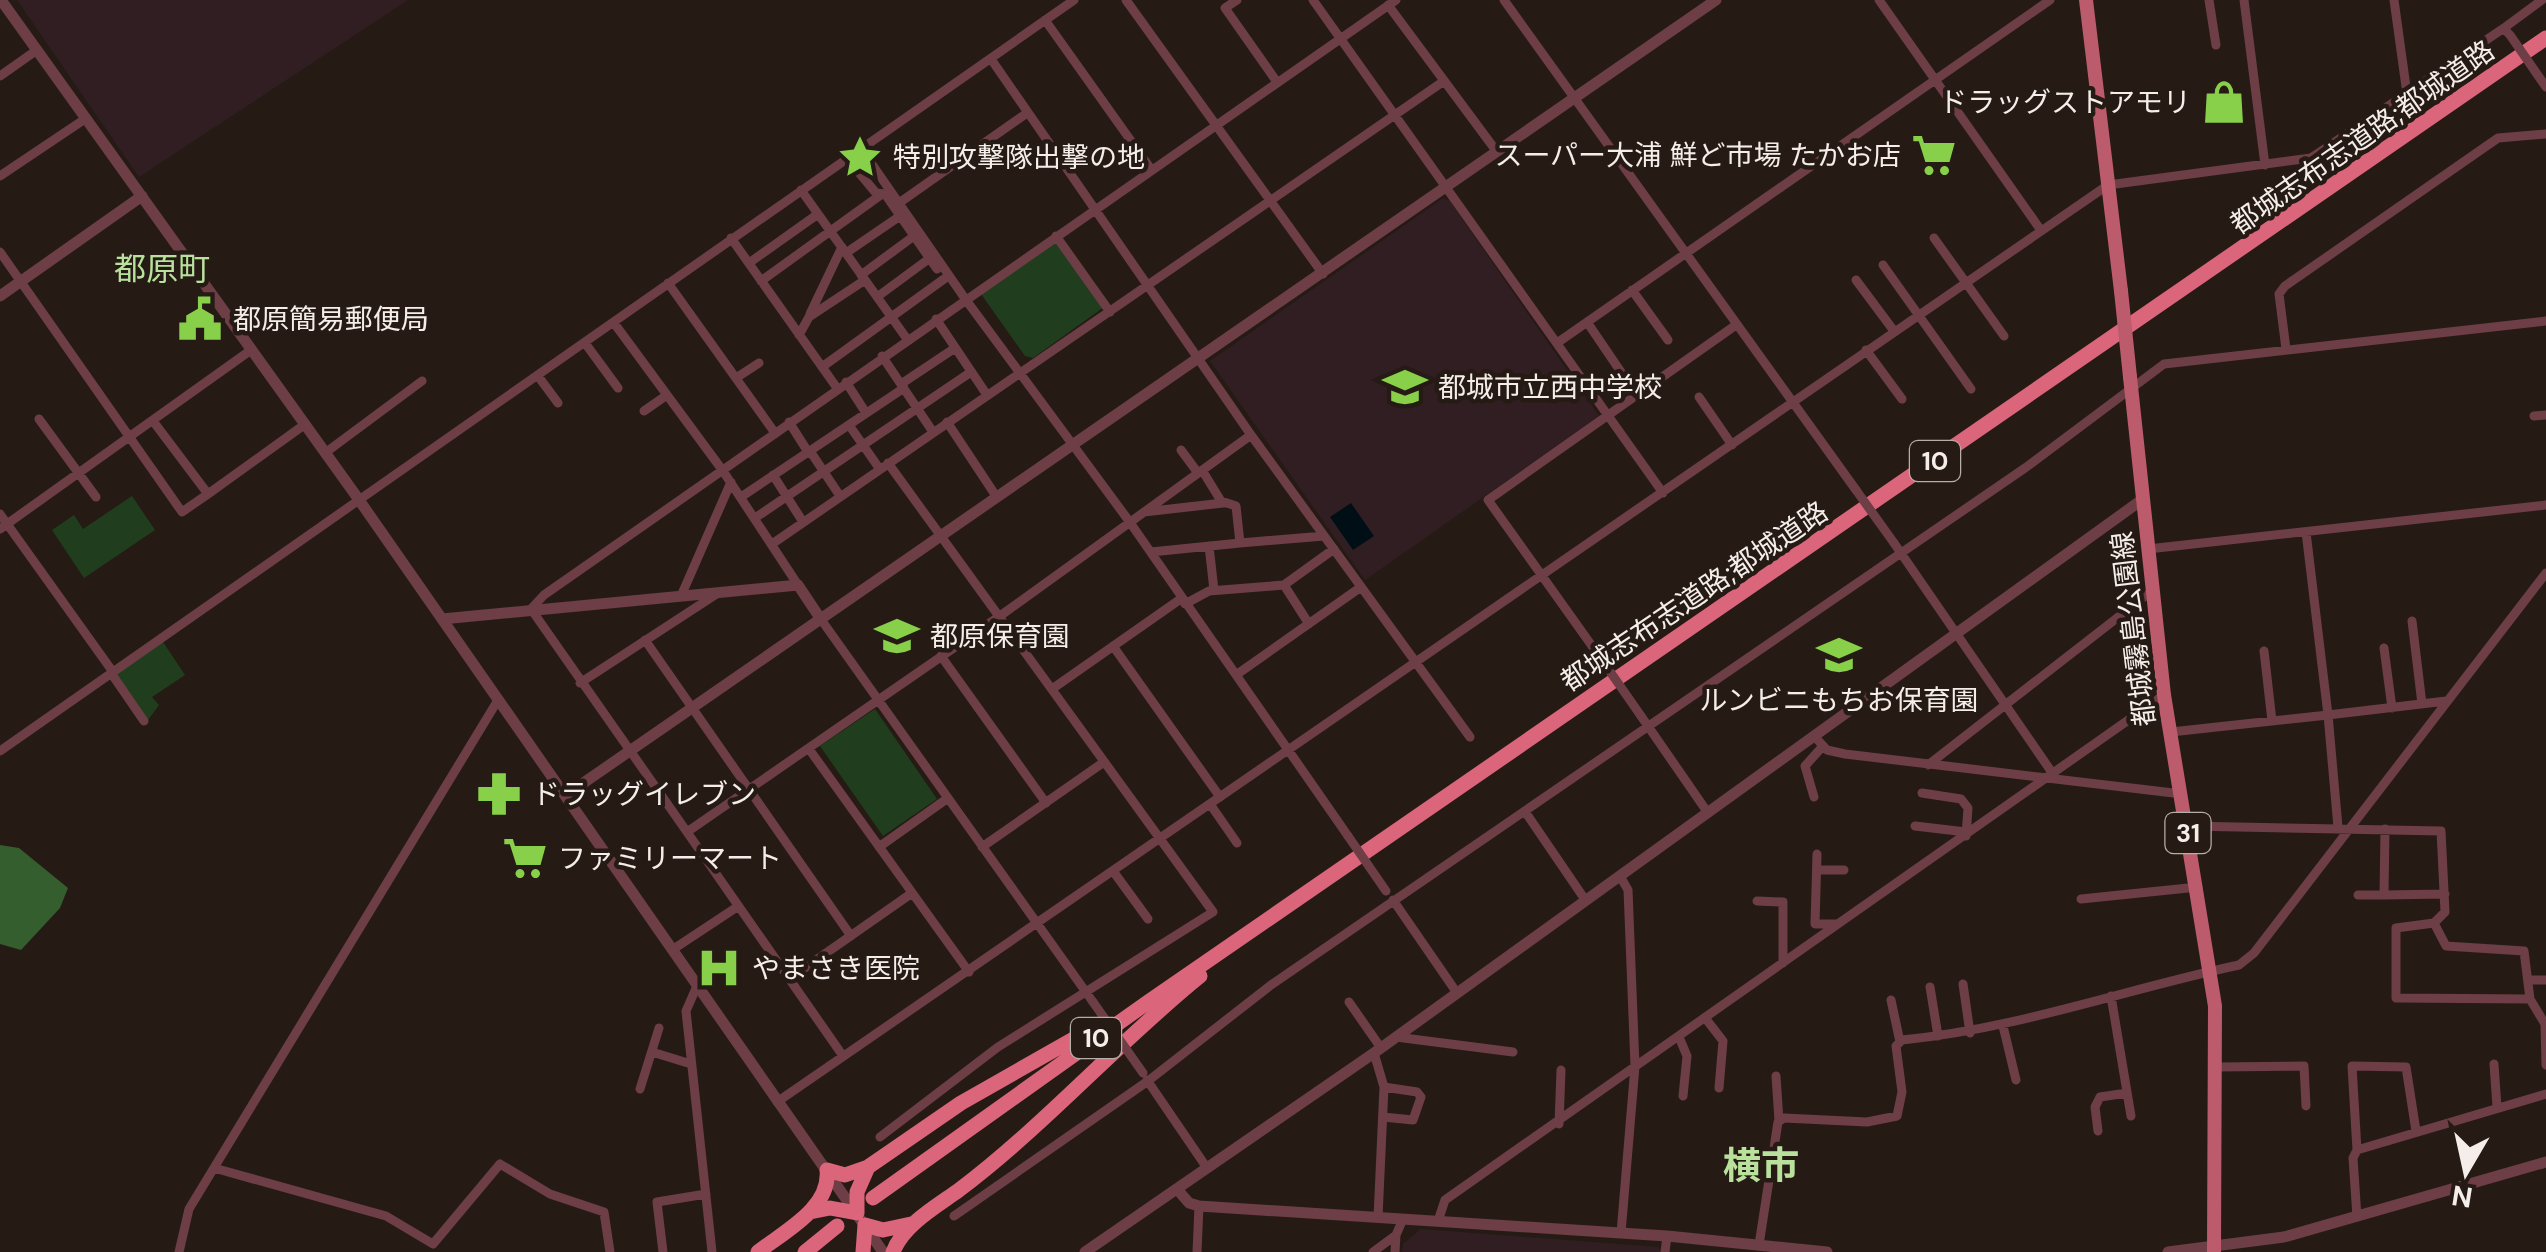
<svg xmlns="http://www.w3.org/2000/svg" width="2546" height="1252" font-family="'DM Sans','Noto Sans JP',sans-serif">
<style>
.education{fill:#311e22}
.green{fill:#203e1d}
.forest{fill:#345e2e}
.water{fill:#000f16}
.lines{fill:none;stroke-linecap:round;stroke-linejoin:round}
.minor{stroke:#6d3e45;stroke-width:9}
.tertiary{stroke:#6d3e45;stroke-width:11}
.primary{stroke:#bc5b6b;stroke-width:14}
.motorway{stroke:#db657b;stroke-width:15}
.minor-bridge{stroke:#6d3e45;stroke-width:9}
.primary-bridge{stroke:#bc5b6b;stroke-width:14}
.labels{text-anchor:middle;stroke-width:9;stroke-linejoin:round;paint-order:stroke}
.shield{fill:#251b14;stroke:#b6aea9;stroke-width:2.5}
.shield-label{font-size:25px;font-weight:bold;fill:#f4ede9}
.poi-label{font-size:28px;fill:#f4ede9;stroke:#251b14;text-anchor:start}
.street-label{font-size:28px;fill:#f4ede9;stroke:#251b14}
.quarter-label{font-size:32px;fill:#b9e19d;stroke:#251b14}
.district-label{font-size:38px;font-weight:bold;fill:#b9e19d;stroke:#251b14}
</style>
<rect width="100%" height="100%" fill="#251b14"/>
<path class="education" d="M 17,0 L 408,0 L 139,177 Z
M 1442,199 L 1449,200 L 1599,416 L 1365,580 L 1210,361 Z
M 1421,1229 L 1658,1247 L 1661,1252 L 1402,1252 L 1403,1244 Z"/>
<path class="green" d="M 1056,241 L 1104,307 L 1033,358 L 1025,356 L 981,294 Z
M 132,496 L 155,530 L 84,578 L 52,530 L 74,515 L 83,529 Z
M 163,642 L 185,675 L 152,697 L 159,705 L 148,720 L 116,673 Z
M 875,709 L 937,799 L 883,836 L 820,746 Z"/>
<path class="forest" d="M 0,845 L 19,848 L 68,888 L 60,908 L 21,950 L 0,944 Z"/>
<path class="water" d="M 1351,503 L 1374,536 L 1353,550 L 1330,517 Z"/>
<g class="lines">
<path class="minor" d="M 1126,0 L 1323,274
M 1237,0 L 1225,8 L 1277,82
M 1313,0 L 1663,493
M 1504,0 L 1856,490
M 1879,0 L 2040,229
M 2209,0 L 2216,45
M 2244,0 L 2265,165
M 2394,0 L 2407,94
M 1388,5 L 1497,152
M 1045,20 L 1151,169
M 2508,33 L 2504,28 L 2542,0
M 991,59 L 1251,435 L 1470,737
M 0,76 L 37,50
M 860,147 L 966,300 L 1129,521 L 1348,836
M 846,157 L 876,193 L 885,194 L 937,269
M 0,176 L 85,119
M 801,190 L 907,339
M 899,203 L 1027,113
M 1056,236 L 1110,312
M 731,238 L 837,388
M 1934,238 L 2004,336
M 0,252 L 182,512 L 208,494 L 153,421
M 846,253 L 900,216
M 749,263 L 818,214
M 1883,265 L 1971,389
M 861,275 L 914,236
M 1856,280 L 1894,331
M 761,281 L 882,194
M 668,283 L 775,433
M 1632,290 L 1668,340
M 877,297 L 930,258
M 810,314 L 842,247
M 936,319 L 987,395
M 1587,322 L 1623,375
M 614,323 L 723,471 L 798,585
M 799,335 L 809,317 L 865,280
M 585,343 L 618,388
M 1557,343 L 2050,0
M 2286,349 L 2279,294 L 2285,286 L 2498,138 L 2546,134
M 1866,350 L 1902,399
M 882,356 L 933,432
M 822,367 L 944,279
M 538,376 L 558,403
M 736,378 L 759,363
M 846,382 L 866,413
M 901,384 L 955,348
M 1699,397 L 1732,445
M 644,411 L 667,395
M 2534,416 L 2546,415
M 39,419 L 96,497
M 789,422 L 808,452
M 947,422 L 996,496
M 849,425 L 879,468
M 1251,435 L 1000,616 L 687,832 L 531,609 L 544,595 L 1396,0
M 1181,450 L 1198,473
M 810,451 L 840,496
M 325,453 L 422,381
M 773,475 L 803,522
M 208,494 L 304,425
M 741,497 L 904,388
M 1144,512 L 1223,503
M 0,514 L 113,672
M 755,518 L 971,372
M 0,529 L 251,350
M 2306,532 L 2328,715 L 2446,701
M 1240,543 L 1324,536
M 1894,543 L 2053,774
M 772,544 L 1444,81
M 1209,546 L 1214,590
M 2148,549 L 2546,505
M 1151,552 L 1240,543 L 1236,506 L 1221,501 L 1202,470
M 681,596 L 731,482
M 1185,604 L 1209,591 L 1284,585
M 820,618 L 1093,1002
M 2412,621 L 2422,704
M 1309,624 L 1284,585 L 1334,549
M 645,640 L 851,936
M 1113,646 L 1220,797
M 2384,648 L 2392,708
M 2264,651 L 2272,721
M 941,656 L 1046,803
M 1602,660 L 1488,500 L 1736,325
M 111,673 L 144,721
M 1236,675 L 1361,587
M 580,683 L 715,595
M 1052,689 L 1182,598
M 1641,716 L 1708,813
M 2171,732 L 2328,715 L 2338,827
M 1814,736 L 1827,750 L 1845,754 L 2182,794
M 809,749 L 969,972
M 0,751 L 1074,0
M 1928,765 L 2153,590
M 1922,793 L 1961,799 L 1968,808 L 1966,836
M 1814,797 L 1805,766 L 1823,746
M 1210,804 L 1237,843
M 1526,813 L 1586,901
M 1915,826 L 1966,832
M 2187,826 L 2441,831 L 2445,912 L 2434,923 L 2396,928 L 2396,998 L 2530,999
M 2385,829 L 2384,895 L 2445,894
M 687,832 L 843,1056
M 879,847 L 948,798
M 982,847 L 1104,762
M 1817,854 L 1815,924 L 1836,924
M 1817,870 L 1844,870
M 1113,871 L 1148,919
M 1620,876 L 1628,890 L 1635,1066 L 1621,1233
M 2358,895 L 2384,895
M 2081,899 L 2198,887
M 1393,900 L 1457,993
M 1757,901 L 1783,902 L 1783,963
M 2434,923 L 2446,946 L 2524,951 L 2530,999 L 2545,1024 L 2546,1065
M 672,950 L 737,907
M 789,979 L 912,893
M 2529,980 L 2546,980
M 1963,984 L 1970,1033
M 697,986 L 686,1011 L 712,1252
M 1930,987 L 1938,1036
M 2111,996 L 2131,1116
M 1891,1000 L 1900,1042
M 1349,1002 L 1381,1048
M 1706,1019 L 1723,1041 L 1719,1088
M 2003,1026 L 2016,1080
M 1396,1037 L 1513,1052
M 1679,1037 L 1687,1056 L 1683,1096
M 652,1052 L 691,1064
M 1374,1053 L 1384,1087 L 1378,1217
M 2494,1064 L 2497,1107
M 2217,1067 L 2304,1066 L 2306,1106
M 1776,1076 L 1779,1121
M 1147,1080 L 1207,1168
M 640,1089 L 659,1028
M 777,1102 L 2108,185 L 2311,158 L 2504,28
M 1383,1117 L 1413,1120 L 1421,1097 L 1417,1092 L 1384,1087
M 1559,1124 L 1561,1070
M 2098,1131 L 2095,1107 L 2100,1097 L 2127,1093
M 880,1137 L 998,1047 L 1213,912 L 888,463
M 2357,1150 L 2352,1066 L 2406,1067 L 2416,1131
M 214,1168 L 386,1216 L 433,1244 L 500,1164 L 550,1194 L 604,1212 L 610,1252
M 954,1216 L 1148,1081 L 1271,985 L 2025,468 L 2164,364 L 2546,321
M 2357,1217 L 2353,1158 L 2357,1150 L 2546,1094
M 1438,1221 L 1445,1200 L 2164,695
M 1759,1245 L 1778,1122 L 1784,1118 L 1867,1122 L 1897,1116 L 1902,1092 L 1896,1046 L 1902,1040 C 2017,1029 2126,989 2239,965 L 2254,953 L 2546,573
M 179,1252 L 189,1209 L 498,700
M 663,1252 L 657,1202 L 706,1194
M 1197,1252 L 1199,1206
M 1373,1252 L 1396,1235 L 1403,1219
M 1395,1252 L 1396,1235
M 1665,1252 L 1667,1236"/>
<path class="tertiary" d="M 1,0 L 357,497 L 883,1252
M 0,296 L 142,196
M 442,619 L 798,585 L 820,618
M 566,795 L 1716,0
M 1177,1189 L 1189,1203 L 1199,1206 L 1667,1236 L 1827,1252
M 1085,1252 L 1374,1053 L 2143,499
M 2168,1252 L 2284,1237 L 2546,1162"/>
<path class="primary" d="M 2086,0 L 2121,291
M 2130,377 L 2164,695 L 2215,1006 L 2214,1252"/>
<path class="motorway" d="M 873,1198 L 1148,1002 L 2546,38
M 810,1212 L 830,1208 L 857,1213 L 857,1192 L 868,1167
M 758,1252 C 785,1231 831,1208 827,1170 L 845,1175 L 868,1167 L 961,1103 L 1100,1024
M 805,1252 L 837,1226
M 863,1252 L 865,1225 L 883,1230 L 911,1224
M 893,1252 C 903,1225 937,1206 959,1190 C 1045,1125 1116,1044 1200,976"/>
<path class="minor-bridge" d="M 2510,35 L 2546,87
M 1856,490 L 1894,543
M 1602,660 L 1641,716
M 1348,836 L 1386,891
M 1093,1002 L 1143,1073"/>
<path class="primary-bridge" d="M 2121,291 L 2130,377"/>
</g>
<defs>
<g id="shop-bare" transform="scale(3.45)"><path d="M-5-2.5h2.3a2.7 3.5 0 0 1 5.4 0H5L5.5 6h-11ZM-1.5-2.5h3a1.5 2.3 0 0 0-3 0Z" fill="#88cf4a" stroke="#251b14" stroke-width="2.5" paint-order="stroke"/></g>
<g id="supermarket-bare" transform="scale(3.45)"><path d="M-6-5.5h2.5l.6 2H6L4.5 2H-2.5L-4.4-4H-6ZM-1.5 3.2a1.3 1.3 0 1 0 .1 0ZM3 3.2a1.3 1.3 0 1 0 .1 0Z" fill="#88cf4a" stroke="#251b14" stroke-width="2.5" paint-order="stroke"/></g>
<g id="sight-bare" transform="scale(3.45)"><path d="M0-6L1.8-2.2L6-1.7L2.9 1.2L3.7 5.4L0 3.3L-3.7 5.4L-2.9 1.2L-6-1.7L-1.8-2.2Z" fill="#88cf4a" stroke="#251b14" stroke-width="2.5" paint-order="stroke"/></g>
<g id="civic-bare" transform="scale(3.45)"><path d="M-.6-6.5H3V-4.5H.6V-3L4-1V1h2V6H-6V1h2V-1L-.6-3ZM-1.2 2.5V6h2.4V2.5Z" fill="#88cf4a" stroke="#251b14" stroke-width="2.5" paint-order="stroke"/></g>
<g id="school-bare" transform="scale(3.45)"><path d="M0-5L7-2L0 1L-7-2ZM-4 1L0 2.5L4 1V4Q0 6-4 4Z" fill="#88cf4a" stroke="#251b14" stroke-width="2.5" paint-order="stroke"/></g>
<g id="pharmacy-bare" transform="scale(3.45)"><path d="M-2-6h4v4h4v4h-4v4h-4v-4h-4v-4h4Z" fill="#88cf4a" stroke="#251b14" stroke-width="2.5" paint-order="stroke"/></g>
<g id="hospital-bare" transform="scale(3.45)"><path d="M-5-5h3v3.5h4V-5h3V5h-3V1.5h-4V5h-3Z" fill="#88cf4a" stroke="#251b14" stroke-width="2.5" paint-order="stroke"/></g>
</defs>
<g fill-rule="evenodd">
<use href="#shop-bare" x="2224" y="102"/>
<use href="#supermarket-bare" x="1934" y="155"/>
<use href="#sight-bare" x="860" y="157"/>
<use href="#civic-bare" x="200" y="319"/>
<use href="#school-bare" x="1405" y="387"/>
<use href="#school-bare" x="897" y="636"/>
<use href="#school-bare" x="1839" y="655"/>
<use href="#pharmacy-bare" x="499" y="794"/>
<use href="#supermarket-bare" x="525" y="858"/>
<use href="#hospital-bare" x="719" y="968"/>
</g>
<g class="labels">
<g class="shield">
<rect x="1910" y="441" width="50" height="40" rx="8"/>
<rect x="2165.5" y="813" width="45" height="40" rx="8"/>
<rect x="1071" y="1018" width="50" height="40" rx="8"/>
</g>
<g class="shield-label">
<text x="1935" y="470">10</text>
<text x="2188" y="842">31</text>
<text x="1096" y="1047">10</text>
</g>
<g class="poi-label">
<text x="2191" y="112" text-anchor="end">ドラッグストアモリ</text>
<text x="1901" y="165" text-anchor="end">スーパー大浦 鮮ど市場 たかお店</text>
<text x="893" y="167">特別攻撃隊出撃の地</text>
<text x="233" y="329">都原簡易郵便局</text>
<text x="1438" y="397">都城市立西中学校</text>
<text x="930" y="646">都原保育園</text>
<text x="1839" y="710" text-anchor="middle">ルンビニもちお保育園</text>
<text x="532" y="804">ドラッグイレブン</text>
<text x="558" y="868">ファミリーマート</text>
<text x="752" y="978">やまさき医院</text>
</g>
<g class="street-label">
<text transform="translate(2362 137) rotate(-35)" y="10">都城志布志道路;都城道路</text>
<text transform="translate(1694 596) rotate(-34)" y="10">都城志布志道路;都城道路</text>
<text transform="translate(2133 629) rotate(-97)" y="10">都城霧島公園線</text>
</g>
<g class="quarter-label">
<text x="162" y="280">都原町</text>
</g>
<g class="district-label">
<text x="1761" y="1179">横市</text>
</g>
</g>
<g transform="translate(2466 1172) rotate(189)" stroke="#251b14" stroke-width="8" paint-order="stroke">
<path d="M0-8L18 38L0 25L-18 38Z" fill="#f4ede9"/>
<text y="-15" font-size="28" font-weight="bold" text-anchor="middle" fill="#f4ede9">N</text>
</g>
</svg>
